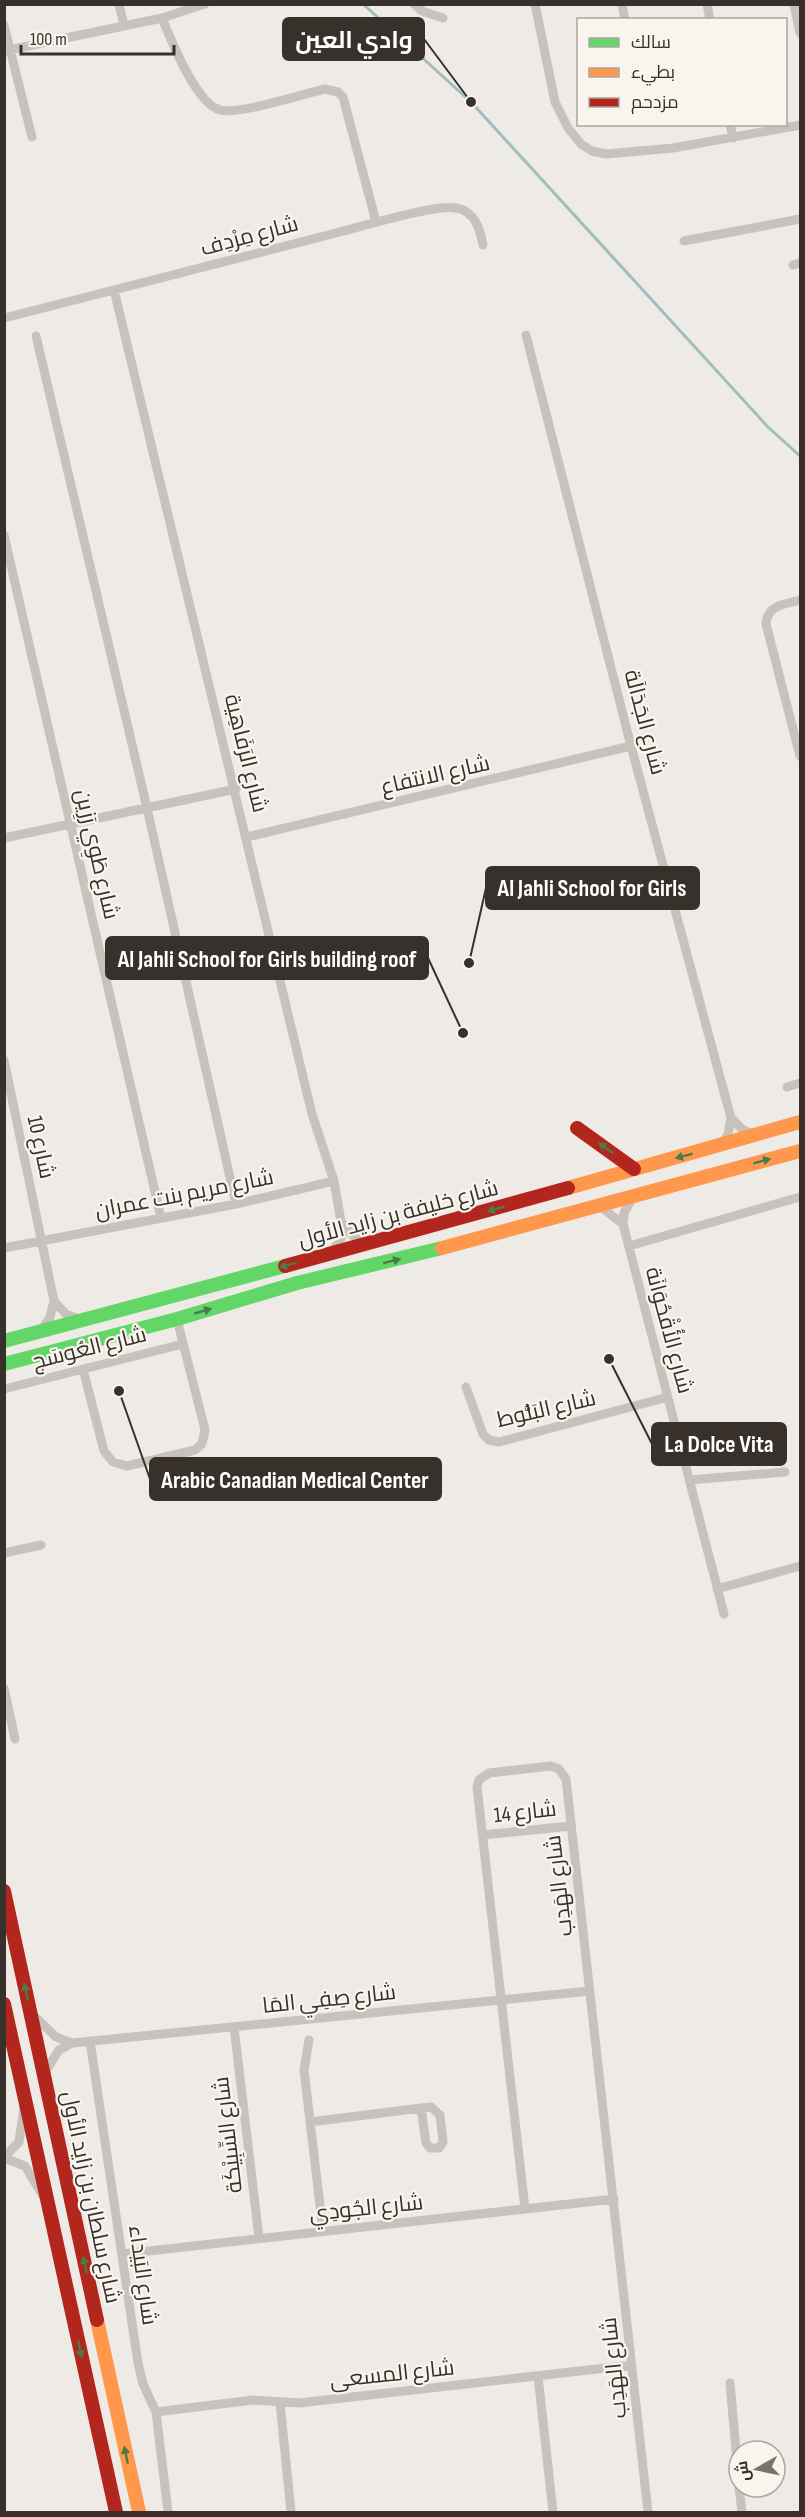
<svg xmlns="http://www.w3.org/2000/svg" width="805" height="2517" font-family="'Sofia Sans Condensed',Cairo,sans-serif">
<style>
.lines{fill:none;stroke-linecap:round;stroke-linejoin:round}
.stream{stroke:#a2bdbe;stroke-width:3}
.street{stroke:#c8c2bd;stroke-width:9}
.fast{stroke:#63d668;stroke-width:14}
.slow{stroke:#ff974d;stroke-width:14}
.jam{stroke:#b3261e;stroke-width:14}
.oneway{fill:#4b7b46}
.labels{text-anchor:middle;stroke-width:4.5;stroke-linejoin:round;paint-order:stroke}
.street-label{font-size:22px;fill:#38302b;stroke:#f9f4ed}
.leader{fill:none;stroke:#38302b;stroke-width:2}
.callout-dot{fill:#38302b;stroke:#f9f4ed;stroke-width:2}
.callout{fill:#38302b;stroke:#38302b;stroke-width:2}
.callout-label{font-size:24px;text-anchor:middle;font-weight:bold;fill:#fff}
</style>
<rect width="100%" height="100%" fill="#eeeae5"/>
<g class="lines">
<path class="stream" d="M 363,4 L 471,102 L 768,427 L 800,456"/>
<path class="street" d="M 119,4 L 124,25
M 414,4 L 422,11 L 443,18
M 535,4 L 555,102 L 568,128 L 581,144 L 592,151 L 606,154 L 673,148 L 800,125
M 622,4 L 625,20
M 707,4 L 710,20
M 794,4 L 800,33
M 162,18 C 171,40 196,104 220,110 C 238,115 303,94 325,89 L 338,92 L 343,97 L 376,222
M 4,25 L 32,137
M 4,51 L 162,18 L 205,4
M 730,124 L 733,138
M 684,241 L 800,219
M 793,265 L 800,263
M 114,290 L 312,1114 L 334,1181 L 343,1233 L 340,1241 L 331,1252
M 4,318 C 115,290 226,261 336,233 C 360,227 436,204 456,208 C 475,211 480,229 483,245
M 526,335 L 631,746 L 731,1118 L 728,1134 L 722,1144
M 36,336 L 147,808 L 236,1204
M 4,535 L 161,1218
M 800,600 C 785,604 767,605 766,624 L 800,756
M 247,837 L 631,746
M 4,838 L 236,789
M 4,1060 L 54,1301 L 66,1314 L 81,1320
M 787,1087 L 800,1083
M 731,1118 L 743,1130 L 755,1135
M 633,1197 L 624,1213 L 623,1224 L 724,1614
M 598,1205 L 623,1224
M 343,1224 L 353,1236 L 366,1244
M 629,1246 L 800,1197
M 4,1248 L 236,1204 L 334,1181
M 41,1331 L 50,1317 L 54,1301
M 83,1369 L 104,1451 L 113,1462 L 127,1466 L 195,1450 L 202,1444 L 205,1430 L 177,1319
M 466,1387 L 483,1434 L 489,1440 L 499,1442 L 668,1397
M 4,1389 L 183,1344
M 689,1480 L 785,1472
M 4,1553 L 41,1545
M 717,1589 L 800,1566
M 4,1688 L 15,1739
M 482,1835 L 571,1826
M 31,2013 L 56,2037 L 72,2043 L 590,1991
M 234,2027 L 259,2238
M 309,2040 L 304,2070 L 323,2231
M 90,2041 L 138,2363 L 143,2384 L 156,2412 L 168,2512
M 44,2074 L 59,2050 L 72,2043
M 310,2122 L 421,2108 L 431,2107 L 440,2115 L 443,2142 L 439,2148 L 430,2148 L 426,2143 L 421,2108
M 4,2157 L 19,2142 L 24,2107
M 4,2158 L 25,2166 L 43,2196
M 525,2209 L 477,1787 L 479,1780 L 489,1773 L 551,1766 L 559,1769 L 566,1779 L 648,2512
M 122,2254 L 614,2199
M 538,2376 L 553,2512
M 730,2383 L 739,2484
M 280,2403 L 291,2512
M 156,2412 L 253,2400 L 299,2403 L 632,2365
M 739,2487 L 742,2512"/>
<path class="fast" d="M 4,1341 L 285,1266
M 4,1364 L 177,1319 L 297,1283 L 442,1248"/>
<path class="slow" d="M 568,1188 L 800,1122
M 442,1248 L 800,1151
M 97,2320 L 139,2512"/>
<path class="jam" d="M 577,1128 L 634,1169
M 285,1266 L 568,1188
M 4,1891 L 97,2320
M 4,2004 L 116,2512"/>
</g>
<defs><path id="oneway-solid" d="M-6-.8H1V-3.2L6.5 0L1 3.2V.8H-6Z" transform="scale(1.5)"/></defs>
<g class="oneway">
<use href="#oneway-solid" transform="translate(606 1148) rotate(-144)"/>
<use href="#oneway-solid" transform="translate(684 1156) rotate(165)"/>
<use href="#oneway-solid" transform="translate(762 1161) rotate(-15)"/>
<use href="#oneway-solid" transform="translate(496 1209) rotate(164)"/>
<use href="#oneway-solid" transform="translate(392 1261) rotate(-14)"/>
<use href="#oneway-solid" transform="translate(288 1265) rotate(165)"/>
<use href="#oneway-solid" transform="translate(203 1311) rotate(-16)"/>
<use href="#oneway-solid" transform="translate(26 1992) rotate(-102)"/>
<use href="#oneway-solid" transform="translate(85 2265) rotate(-102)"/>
<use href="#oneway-solid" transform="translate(80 2349) rotate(78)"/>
<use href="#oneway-solid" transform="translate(126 2455) rotate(-102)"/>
</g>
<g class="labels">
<g class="street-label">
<text transform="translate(249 235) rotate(-15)" y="8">شارع مِرْدِف</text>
<text transform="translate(646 722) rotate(75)" y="8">شارع الجَدَالَة</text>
<text transform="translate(247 753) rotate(76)" y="8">شارع الرَفَاهِية</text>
<text transform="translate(435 774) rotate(-13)" y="8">شارع الانتفاع</text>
<text transform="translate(98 854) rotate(77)" y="8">شارع طَوِي رَزِين</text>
<text transform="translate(42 1147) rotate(78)" y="8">شارع 10</text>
<text transform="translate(184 1193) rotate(-11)" y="8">شارع مريم بنت عمران</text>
<text transform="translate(398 1213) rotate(-15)" y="8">شارع خليفة بن زايد الأول</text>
<text transform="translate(670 1330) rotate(75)" y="8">شارع الأُقْحُوَانَة</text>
<text transform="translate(89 1347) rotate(-14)" y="8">شارع العُوسَج</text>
<text transform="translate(546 1408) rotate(-13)" y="8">شارع البَلُّوط</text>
<text transform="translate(525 1811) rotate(-6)" y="8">شارع 14</text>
<text transform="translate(558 1886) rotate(-97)" y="8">شارع الهَدِب</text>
<text transform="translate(329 1998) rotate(-6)" y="8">شارع صِفِي المَا</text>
<text transform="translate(227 2135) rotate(-97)" y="8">شارع السِّبِيْكَة</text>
<text transform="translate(92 2197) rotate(78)" y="8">شارع سلطان بن زايد الأول</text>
<text transform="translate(366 2207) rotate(-6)" y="8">شارع الجُودِي</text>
<text transform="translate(144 2275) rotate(82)" y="8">شارع البَيداء</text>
<text transform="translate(613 2368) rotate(-96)" y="8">شارع الهَدِب</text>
<text transform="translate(392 2373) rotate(-6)" y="8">شارع المسعى</text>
</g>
</g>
<path class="leader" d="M471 102L424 39M469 963L486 888M463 1033L428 958M609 1359L652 1444M119 1391L150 1479"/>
<g class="callout-dot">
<circle cx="471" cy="102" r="6"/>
<circle cx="469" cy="963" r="6"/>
<circle cx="463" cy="1033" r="6"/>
<circle cx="609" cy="1359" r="6"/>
<circle cx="119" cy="1391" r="6"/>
</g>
<g class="callout">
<rect x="283" y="18" width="141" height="42" rx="6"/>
<rect x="486" y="867" width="213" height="42" rx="6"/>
<rect x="106" y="937" width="322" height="42" rx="6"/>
<rect x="652" y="1423" width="134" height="42" rx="6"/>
<rect x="150" y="1458" width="291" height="42" rx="6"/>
</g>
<g class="callout-label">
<text x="354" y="48">وادي العين</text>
<text x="592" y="896">Al Jahli School for Girls</text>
<text x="267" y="967">Al Jahli School for Girls building roof</text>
<text x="719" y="1452">La Dolce Vita</text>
<text x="295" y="1488">Arabic Canadian Medical Center</text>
</g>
<rect width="805" height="2517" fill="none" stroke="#38302b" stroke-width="12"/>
<rect x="577" y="18" width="210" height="108" fill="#f9f4ed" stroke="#aca69f" stroke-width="1.5"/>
<rect x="589" y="38" width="30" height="9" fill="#63d668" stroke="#aca69f" stroke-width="1.5"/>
<text x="631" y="48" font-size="18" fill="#38302b">سالك</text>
<rect x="589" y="68" width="30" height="9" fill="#ff974d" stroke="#aca69f" stroke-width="1.5"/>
<text x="631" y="78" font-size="18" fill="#38302b">بطيء</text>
<rect x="589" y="98" width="30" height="9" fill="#b3261e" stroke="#aca69f" stroke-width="1.5"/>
<text x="631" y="108" font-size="18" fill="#38302b">مزدحم</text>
<g transform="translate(757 2469) rotate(261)"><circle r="28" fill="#f9f4ed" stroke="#aca69f" stroke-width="1.5"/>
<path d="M0-4.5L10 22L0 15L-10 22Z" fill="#78716c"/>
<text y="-9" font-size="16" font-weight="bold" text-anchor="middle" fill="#38302b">ش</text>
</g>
<path d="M21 45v9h153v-9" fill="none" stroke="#38302b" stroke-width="3"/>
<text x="30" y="45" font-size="18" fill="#38302b" stroke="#f9f4ed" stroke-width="4.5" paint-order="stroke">100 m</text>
</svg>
